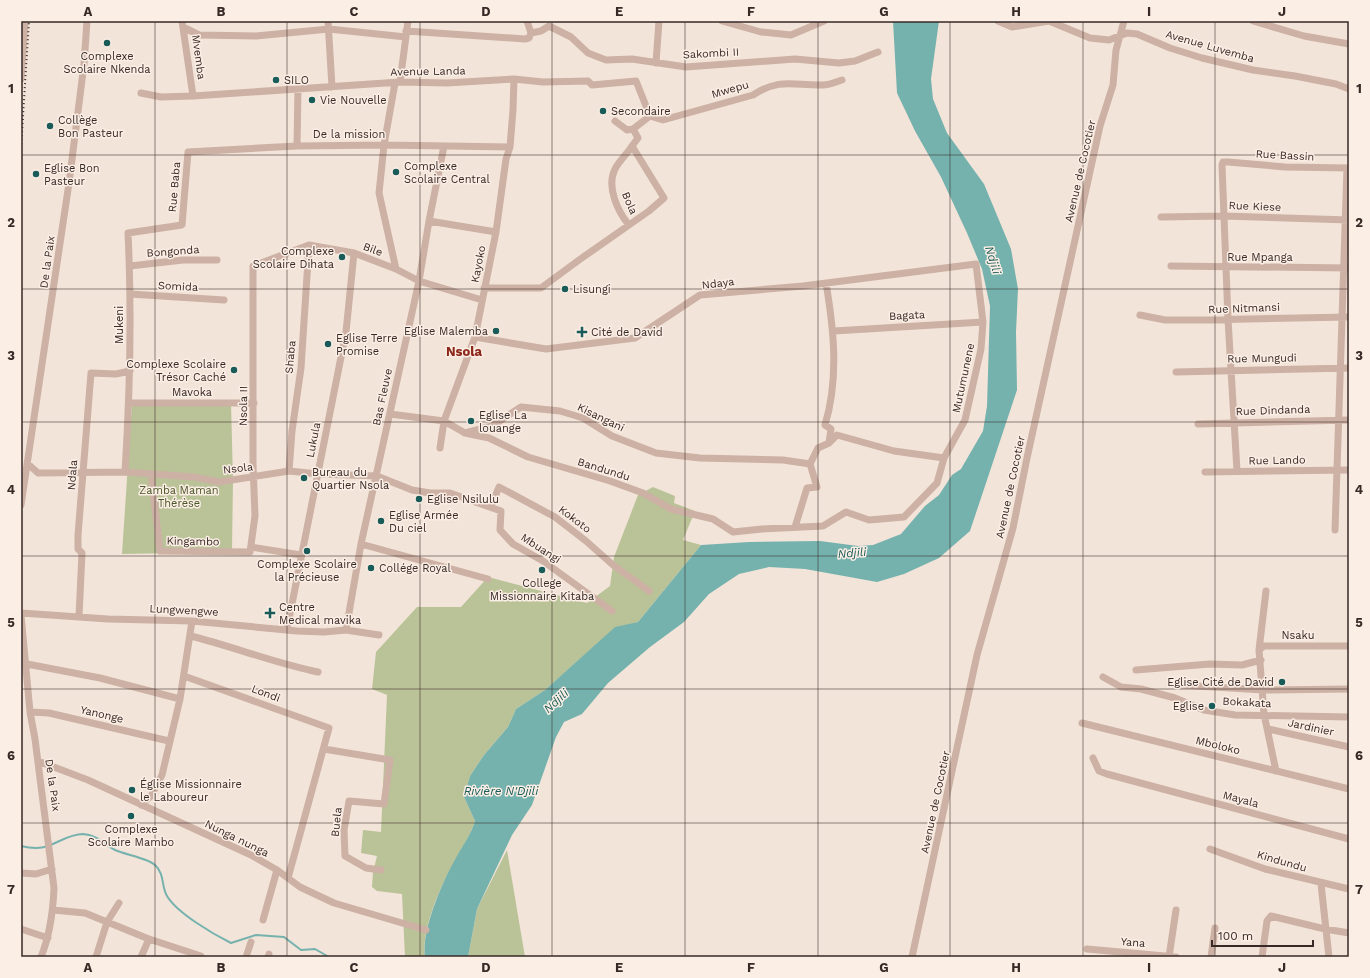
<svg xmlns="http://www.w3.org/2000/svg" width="1370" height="978" font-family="'Work Sans',sans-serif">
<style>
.green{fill:#bac398}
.water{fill:#75b2ae}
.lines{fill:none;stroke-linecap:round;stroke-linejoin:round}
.stream{stroke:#75b2ae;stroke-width:2}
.minor{stroke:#ccb1a4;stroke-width:7}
.rail{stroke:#372926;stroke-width:2;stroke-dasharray:1 3;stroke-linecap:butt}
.grid{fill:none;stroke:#372926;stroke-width:1;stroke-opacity:0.55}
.poi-dot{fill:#195b58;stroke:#fbeee5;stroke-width:1.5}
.labels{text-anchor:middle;stroke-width:3;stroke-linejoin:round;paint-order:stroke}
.street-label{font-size:11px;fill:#372926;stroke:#fbeee5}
.poi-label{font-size:11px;fill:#372926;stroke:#fbeee5;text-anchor:start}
.park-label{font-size:11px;fill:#4b5728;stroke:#fbeee5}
.water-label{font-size:12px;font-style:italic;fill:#195b58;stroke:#fbeee5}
.quarter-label{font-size:13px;font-weight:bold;fill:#8c2719;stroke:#fbeee5}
.neatline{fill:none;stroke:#372926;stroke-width:1.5}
.grid-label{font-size:13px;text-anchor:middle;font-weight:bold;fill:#372926}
</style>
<rect width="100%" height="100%" fill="#f3e4d9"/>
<path class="green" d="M 231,403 L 233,480 L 232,552 L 122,554 L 132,404 Z
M 653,487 L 675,496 L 674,503 L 695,511 L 683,540 L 701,545 L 638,622 L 615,628 L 545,690 L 516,709 L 508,727 L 484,755 L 470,776 L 464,797 L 475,821 C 469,839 459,853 450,870 C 438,891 421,933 425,957 L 405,957 L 402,894 L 377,891 L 372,887 L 373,872 L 377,856 L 361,853 L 363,830 L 381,832 L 387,695 L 372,689 L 376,652 L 417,607 L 461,607 L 488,577 L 587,603 L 610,586 L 614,557 L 638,495 Z
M 507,850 L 525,957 L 468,957 L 477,909 Z"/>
<path class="water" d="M 893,21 L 939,21 L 931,79 L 933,99 L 947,133 L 984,184 L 1011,249 L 1018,289 L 1016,332 L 1017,390 L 970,531 L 939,558 L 904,574 L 877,582 L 805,569 L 769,567 L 739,574 L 709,594 L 684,622 L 650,647 L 608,683 L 582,714 L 564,722 L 556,737 L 532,805 L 512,835 L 477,909 L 468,957 L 425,957 C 421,930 443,880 457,856 C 464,844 471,834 475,821 L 464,797 L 470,776 L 484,755 L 508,727 L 516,709 L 545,690 L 615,627 L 638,622 L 701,545 L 749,542 L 820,541 L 858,546 L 873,545 L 901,534 L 925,506 L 939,495 L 952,475 L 961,469 L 983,431 L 987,406 L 990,306 L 982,269 L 967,233 L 941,177 L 915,131 L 897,93 Z"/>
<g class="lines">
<path class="stream" d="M 21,846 C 29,848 40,849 48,846 C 59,842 70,834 83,834 C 97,835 104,844 115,850 C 126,855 148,858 155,865 C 165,874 161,886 167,896 C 177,913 213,934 231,943 L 256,935 L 284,937 L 301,950 L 315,949 L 329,957"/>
<path class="minor" d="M 182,21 L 193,96
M 328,21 L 332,87
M 722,21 L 761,32 L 791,35 L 824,21
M 998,21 L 1012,27 L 1049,21 L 1090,38 L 1109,40 L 1127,33 L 1137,34 L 1170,48 L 1202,58 L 1253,70 L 1295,76 L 1336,84 L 1349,89
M 1253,21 L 1304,36 L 1349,44
M 183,27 L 199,35 L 256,36 L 329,29 L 406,37
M 406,31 L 525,39 L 529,38 L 531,33 L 527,21
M 531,33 L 541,31 L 549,26 L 571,37 L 588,53 L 606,60 L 632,59 L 686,67 L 795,59 L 839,63 L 855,61 L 878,52
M 656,63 L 659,21
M 21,79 L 25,21
M 400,82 L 408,21
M 395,83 L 384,145 L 379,193 L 396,269
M 141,93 L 161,97 L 193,96 L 400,82 L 447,83 L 514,79 L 543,82 L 588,81 L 592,85 L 636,81 L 650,116 L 633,129 L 627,130 L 615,121
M 650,116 L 663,120 L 753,95 C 780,77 795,86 823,85 C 829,85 836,82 842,80
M 297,146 L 298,88
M 1161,217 L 1223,216 L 1349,220
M 429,221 L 496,232
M 629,225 C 618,212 606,187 615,169 C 619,161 627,154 632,146
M 130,266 L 183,260 L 217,260
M 1171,266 L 1349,268
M 484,288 L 541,288 L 579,260 L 649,211 L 664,198 L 632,146 L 638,138 L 633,129
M 130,294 L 224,300
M 1140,315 L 1165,320 L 1202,320 L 1349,317
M 834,331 L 983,322
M 1176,372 L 1349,368
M 129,403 L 254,403
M 390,414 L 444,421 L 465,433 L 492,426 L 521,407 L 560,411 L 583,418 L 612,436 L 656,453 L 700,458 L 783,460 L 810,464
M 1198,424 L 1349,420
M 465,433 L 489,438 L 528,457 L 610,481 L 643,493 L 671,509 L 713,519 L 733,532 L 762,529 L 823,526 L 846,512 L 869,520 L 904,517 L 937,483 L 944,458 L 965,420 L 981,349 L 983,322 L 976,264 L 803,286 L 700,295 L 635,338 L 546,349 L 475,337
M 829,443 L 837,435 L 894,451 L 944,458
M 440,448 L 444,421 L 475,337 L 496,232 L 506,159 L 510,147 L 513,110 L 514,79
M 28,464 L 38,473 L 125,472 L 194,477 L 219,482 L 289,471 L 318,474 L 377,476 L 412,490 L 430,493 L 450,493 L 501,511 L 500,530 L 513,544 L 543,561 L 612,611
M 289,471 L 292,431 L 301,368 L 309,245
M 1237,471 L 1228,319 L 1222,165 L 1223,162 L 1228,162 L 1285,167 L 1349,168
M 125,472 C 130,392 132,313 128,233 L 182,225 L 188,152 L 297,146 L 384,145 L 510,147
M 1205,472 L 1349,470
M 151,474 L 160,551 L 250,552 L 255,516 L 253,464 L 253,266 L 309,245 L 354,253 L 396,269 L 419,281 L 482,300
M 21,505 L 69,183 L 84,64 L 87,21
M 491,507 L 499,487 L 555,517 L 586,541 L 613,565 L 649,591
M 795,527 L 807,488 L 817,487 L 810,464 L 818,448 L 829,443 L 831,429 L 825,425 C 839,378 834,331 826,283
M 1335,530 L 1347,168
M 361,544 L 488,579
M 251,547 L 301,555
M 21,613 L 108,619 L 192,621 L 297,631 L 324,632 L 346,630 L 379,635
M 21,615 L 30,712 L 35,739 L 54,888 C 53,912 50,935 41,957
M 79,616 L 82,553 L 78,549 L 78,535 L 91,373 L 116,374 L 130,371
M 287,629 L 346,332 L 354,253
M 346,630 L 361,544 L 419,281 L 429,221 L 444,146
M 191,636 C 234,647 275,663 318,672
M 1259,650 L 1266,591
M 27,664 L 100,678 L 180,699
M 1136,670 L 1210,664 L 1242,665 L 1261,660
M 184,676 L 329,728 L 288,878
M 1103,677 L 1121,687 L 1141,689 L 1175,698 L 1204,710 L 1235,715 L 1349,717
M 1181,685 L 1263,690 L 1349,689
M 30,712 L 49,713 L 169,741
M 1082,723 L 1349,789
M 1268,729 L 1349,747
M 324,749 L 390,760 L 384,804 L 349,801 L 344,830 L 345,856 L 366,868 L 381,870
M 1093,758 L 1099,771 L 1107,774 L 1349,839
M 38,761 L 88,780 L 251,855 L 277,870 L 300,887 L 334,903 L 426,930
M 1276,771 L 1264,714 L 1259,650 L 1264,646 L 1349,646
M 141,805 L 151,796 L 162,775 L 180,699 L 192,621
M 1210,849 L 1265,869 L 1349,889
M 21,873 L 36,874 L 52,869
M 1321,884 L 1329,957
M 53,910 L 85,913 L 149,939 L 201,956
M 263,920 L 277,870
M 21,929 L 48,938
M 1087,949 L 1176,957
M 96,957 L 107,922 L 119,903
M 141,957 L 149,939
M 246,957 L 251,942
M 268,957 L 269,954
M 912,957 L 977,655 L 1013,528 L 1027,458 L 1100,126 L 1113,85 L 1116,50 L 1124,21
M 1169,957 L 1176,910
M 1211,957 L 1215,928
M 1262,957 L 1267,921 L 1271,916 L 1325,929 L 1349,933"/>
<path class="rail" d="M 21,148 L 29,21"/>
</g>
<path class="grid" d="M 155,21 L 155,957M 287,21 L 287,957M 420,21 L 420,957M 552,21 L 552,957M 685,21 L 685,957M 818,21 L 818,957M 950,21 L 950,957M 1083,21 L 1083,957M 1215,21 L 1215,957M 21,155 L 1349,155M 21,289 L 1349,289M 21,422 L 1349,422M 21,556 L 1349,556M 21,689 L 1349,689M 21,823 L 1349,823"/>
<g class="poi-dot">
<circle cx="107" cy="43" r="4"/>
<circle cx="276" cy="80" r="4"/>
<circle cx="312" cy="100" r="4"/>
<circle cx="603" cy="111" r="4"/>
<circle cx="50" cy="126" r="4"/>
<circle cx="396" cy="172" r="4"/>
<circle cx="36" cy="174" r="4"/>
<circle cx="342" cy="257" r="4"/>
<circle cx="565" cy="289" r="4"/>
<circle cx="496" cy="331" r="4"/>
<path d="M580 326h4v4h4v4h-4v4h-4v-4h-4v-4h4z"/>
<circle cx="328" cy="344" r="4"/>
<circle cx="234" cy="370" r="4"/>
<circle cx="471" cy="421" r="4"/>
<circle cx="304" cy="478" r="4"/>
<circle cx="419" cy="499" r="4"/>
<circle cx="381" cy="521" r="4"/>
<circle cx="307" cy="551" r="4"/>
<circle cx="371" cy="568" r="4"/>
<circle cx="542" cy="570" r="4"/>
<path d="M268 607h4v4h4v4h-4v4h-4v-4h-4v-4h4z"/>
<circle cx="1282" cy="682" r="4"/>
<circle cx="1212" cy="706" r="4"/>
<circle cx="132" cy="790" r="4"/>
<circle cx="131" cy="816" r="4"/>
</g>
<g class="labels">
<g class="street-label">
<text transform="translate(1210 46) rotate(16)" y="4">Avenue Luvemba</text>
<text transform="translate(711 53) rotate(-3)" y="4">Sakombi II</text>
<text transform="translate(199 57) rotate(82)" y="4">Mvemba</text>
<text transform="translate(428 71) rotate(-1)" y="4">Avenue Landa</text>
<text transform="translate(730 89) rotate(-16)" y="4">Mwepu</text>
<text x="349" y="138">De la mission</text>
<text transform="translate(1285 155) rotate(3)" y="4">Rue Bassin</text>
<text transform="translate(1080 171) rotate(-77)" y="4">Avenue de Cocotier</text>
<text transform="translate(174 187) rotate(-85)" y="4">Rue Baba</text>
<text transform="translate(630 203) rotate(67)" y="4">Bola</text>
<text transform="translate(1255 206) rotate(2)" y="4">Rue Kiese</text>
<text transform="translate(373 249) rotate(21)" y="4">Bile</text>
<text transform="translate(173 251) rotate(-4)" y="4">Bongonda</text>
<text x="1260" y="261">Rue Mpanga</text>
<text transform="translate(47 262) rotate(-82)" y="4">De la Paix</text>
<text transform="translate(478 264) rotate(-79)" y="4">Kayoko</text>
<text transform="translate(718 283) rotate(-7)" y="4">Ndaya</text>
<text transform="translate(178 286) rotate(3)" y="4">Somida</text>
<text transform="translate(1244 308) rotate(-2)" y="4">Rue Nitmansi</text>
<text transform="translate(907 315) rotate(-3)" y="4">Bagata</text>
<text transform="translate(119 325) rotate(-90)" y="4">Mukeni</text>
<text transform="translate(290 357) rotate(-85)" y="4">Shaba</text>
<text transform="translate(1262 358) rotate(-1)" y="4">Rue Mungudi</text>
<text transform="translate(963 378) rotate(-78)" y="4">Mutumunene</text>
<text x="192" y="396">Mavoka</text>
<text transform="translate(382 397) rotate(-78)" y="4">Bas Fleuve</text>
<text transform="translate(243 406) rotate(-89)" y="4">Nsola II</text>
<text transform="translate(1273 410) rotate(-2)" y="4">Rue Dindanda</text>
<text transform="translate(601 417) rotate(26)" y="4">Kisangani</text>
<text transform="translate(313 440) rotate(-79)" y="4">Lukula</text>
<text transform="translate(1277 460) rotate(-1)" y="4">Rue Lando</text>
<text transform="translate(238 468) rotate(-7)" y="4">Nsola</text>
<text transform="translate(604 469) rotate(17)" y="4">Bandundu</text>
<text transform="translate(72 475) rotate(-86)" y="4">Ndala</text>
<text transform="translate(1010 487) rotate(-78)" y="4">Avenue de Cocotier</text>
<text transform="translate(575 519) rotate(37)" y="4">Kokoto</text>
<text transform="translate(193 541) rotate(1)" y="4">Kingambo</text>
<text transform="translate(541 548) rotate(33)" y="4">Mbuangi</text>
<text transform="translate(184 610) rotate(3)" y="4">Lungwengwe</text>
<text x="1298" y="639">Nsaku</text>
<text transform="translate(266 693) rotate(21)" y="4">Londi</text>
<text transform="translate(1247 702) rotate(3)" y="4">Bokakata</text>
<text transform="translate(102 714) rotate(13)" y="4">Yanonge</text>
<text transform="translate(1311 727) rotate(12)" y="4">Jardinier</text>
<text transform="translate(1218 745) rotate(14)" y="4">Mboloko</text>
<text transform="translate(53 785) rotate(82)" y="4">De la Paix</text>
<text transform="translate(1241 799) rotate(15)" y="4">Mayala</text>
<text transform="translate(935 802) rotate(-78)" y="4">Avenue de Cocotier</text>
<text transform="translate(336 822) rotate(-84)" y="4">Buela</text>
<text transform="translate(237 838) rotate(26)" y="4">Nunga nunga</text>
<text transform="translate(1282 861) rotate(16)" y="4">Kindundu</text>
<text transform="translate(1133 942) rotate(5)" y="4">Yana</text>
</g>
<g class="poi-label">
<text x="107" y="60" text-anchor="middle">Complexe<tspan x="107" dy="13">Scolaire Nkenda</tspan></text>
<text x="284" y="84">SILO</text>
<text x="320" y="104">Vie Nouvelle</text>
<text x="611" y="115">Secondaire</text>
<text x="58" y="124">Collège<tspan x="58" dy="13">Bon Pasteur</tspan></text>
<text x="404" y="170">Complexe<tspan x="404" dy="13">Scolaire Central</tspan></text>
<text x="44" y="172">Eglise Bon<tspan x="44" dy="13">Pasteur</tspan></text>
<text x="334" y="255" text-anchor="end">Complexe<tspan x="334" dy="13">Scolaire Dihata</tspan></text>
<text x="573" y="293">Lisungi</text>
<text x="488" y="335" text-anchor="end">Eglise Malemba</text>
<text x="591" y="336">Cité de David</text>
<text x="336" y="342">Eglise Terre<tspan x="336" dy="13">Promise</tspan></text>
<text x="226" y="368" text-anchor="end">Complexe Scolaire<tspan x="226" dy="13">Trésor Caché</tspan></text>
<text x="479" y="419">Eglise La<tspan x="479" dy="13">louange</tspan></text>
<text x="312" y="476">Bureau du<tspan x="312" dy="13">Quartier Nsola</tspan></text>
<text x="427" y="503">Eglise Nsilulu</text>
<text x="389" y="519">Eglise Armée<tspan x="389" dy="13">Du ciel</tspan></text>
<text x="307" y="568" text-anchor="middle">Complexe Scolaire<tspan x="307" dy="13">la Précieuse</tspan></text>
<text x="379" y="572">Collége Royal</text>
<text x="542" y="587" text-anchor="middle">College<tspan x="542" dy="13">Missionnaire Kitaba</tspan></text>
<text x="279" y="611">Centre<tspan x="279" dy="13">Medical mavika</tspan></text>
<text x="1274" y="686" text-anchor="end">Eglise Cité de David</text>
<text x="1204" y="710" text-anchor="end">Eglise</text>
<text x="140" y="788">Église Missionnaire<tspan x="140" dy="13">le Laboureur</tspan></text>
<text x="131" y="833" text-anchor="middle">Complexe<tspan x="131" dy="13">Scolaire Mambo</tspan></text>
</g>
<g class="park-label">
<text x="179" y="494">Zamba Maman<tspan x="179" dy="13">Thérèse</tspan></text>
</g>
<g class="water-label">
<text transform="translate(993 260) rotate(73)" y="4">Ndjili</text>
<text transform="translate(852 553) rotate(-5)" y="4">Ndjili</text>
<text transform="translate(556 701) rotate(-43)" y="4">Ndjili</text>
<text x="501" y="795">Rivière N'Djili</text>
</g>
<g class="quarter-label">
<text x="464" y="356">Nsola</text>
</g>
</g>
<rect width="1370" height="978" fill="none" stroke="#fbeee5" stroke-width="44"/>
<path d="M1212 940v6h101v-6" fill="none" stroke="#372926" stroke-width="2"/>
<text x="1218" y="940" font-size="12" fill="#372926" stroke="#fbeee5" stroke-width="3" paint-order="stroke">100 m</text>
<rect x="22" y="22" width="1326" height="934" class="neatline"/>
<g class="grid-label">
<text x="88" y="16">A</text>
<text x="221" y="16">B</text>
<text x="354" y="16">C</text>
<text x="486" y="16">D</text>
<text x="619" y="16">E</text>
<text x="751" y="16">F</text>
<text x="884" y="16">G</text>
<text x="1016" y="16">H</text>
<text x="1149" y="16">I</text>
<text x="1282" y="16">J</text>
<text x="11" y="93">1</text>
<text x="1359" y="93">1</text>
<text x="11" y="227">2</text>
<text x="1359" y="227">2</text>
<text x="11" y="360">3</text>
<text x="1359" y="360">3</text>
<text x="11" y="494">4</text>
<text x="1359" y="494">4</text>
<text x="11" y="627">5</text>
<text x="1359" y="627">5</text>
<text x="11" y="760">6</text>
<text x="1359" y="760">6</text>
<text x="11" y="894">7</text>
<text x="1359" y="894">7</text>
<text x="88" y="972">A</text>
<text x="221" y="972">B</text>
<text x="354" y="972">C</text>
<text x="486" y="972">D</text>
<text x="619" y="972">E</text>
<text x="751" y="972">F</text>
<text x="884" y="972">G</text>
<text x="1016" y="972">H</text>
<text x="1149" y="972">I</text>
<text x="1282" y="972">J</text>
</g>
</svg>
